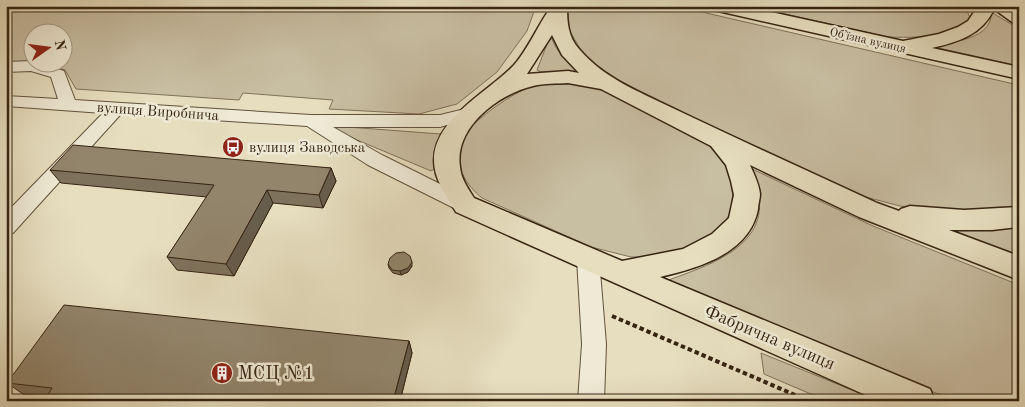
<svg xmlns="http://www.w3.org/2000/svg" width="1025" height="407" font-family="'Old Standard TT',serif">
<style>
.green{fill:#c8bea2;stroke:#7f715a}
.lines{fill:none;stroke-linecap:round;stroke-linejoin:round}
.minor-casing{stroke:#62523d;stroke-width:2}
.major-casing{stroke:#362412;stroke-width:3}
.path{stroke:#362412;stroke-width:4;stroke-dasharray:4.5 3;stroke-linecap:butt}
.minor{fill:#efead5;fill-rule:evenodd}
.major{fill:#e6debf;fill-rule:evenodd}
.wall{fill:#7e725d;stroke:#362412}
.shaded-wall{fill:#665d4c;stroke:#362412}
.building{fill:#92856c;stroke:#362412}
.labels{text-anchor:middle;stroke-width:5;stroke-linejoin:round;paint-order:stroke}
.far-street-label{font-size:12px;fill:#362412;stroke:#efead5}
.street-label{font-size:15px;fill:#362412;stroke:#efead5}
.poi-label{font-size:15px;fill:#362412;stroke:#efead5;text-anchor:start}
.near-street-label{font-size:18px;fill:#362412;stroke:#efead5}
.near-poi-label{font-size:18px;fill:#362412;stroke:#efead5;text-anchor:start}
</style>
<rect width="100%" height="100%" fill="#e6debf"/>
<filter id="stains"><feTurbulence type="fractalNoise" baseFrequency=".004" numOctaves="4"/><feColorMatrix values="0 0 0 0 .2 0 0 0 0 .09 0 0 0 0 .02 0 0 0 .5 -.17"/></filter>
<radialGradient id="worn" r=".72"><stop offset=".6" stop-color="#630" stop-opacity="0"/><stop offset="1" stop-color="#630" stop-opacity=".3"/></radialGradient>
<path class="green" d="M 6,6 L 536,6 L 527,31 L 497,72 L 457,104 L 419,114 L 329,109 L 333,100 L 243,93 L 239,100 L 76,89 L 65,70 L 38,63 L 62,62 L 62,32 L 32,32 L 32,62 L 6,64 Z
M 568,6 L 676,6 L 1014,84 L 1019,86 L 1019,206 L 992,212 L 951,213 L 900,206 L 854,194 L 617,81 L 585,57 L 568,28 Z
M 749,6 L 965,6 L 970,18 C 950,38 914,38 888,37 Z
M 991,12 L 1019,29 L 1019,66 L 934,47 C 951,41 993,40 991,12 Z
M 549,39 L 552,39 C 557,53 566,59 576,70 L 573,72 L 541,72 L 537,70 Z
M 570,83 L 602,90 L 708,144 L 725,163 L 732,180 L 733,209 L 719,231 L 686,249 L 657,257 L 631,257 L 591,247 L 482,198 C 467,186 453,165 459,144 C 464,126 510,95 527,88 C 540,83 556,83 570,83 Z
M 334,126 L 441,134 L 436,146 L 436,168 L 431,171 L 331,129 Z
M 750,168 L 873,226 L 1019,285 L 1019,401 L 955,401 L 666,281 C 703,267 766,249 759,198 C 758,188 753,178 750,168 Z
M 924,225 C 956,229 987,232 1019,226 L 1019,259 Z
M 761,353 L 879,401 L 827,401 L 764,374 Z"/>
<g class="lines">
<g class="minor-casing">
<path id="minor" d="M 32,61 L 64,71 L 75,100 L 311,115 L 440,115 L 473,107 L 479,108 L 482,112 L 479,116 L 440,127 L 333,127 L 382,155 L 472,200 L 475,205 L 472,210 L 465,212 L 458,210 L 368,165 L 307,126 L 121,114 L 13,233 L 6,235 L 6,213 L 103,113 L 6,106 L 6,96 L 58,99 L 51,77 L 31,71 L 6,72 L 6,62 Z
M 588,250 L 596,253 L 599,259 L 606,344 L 604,401 L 578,401 L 582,344 L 577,259 L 580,253 Z"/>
</g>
<g class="major-casing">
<path id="major" d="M 549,6 L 567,6 C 567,22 568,37 579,49 C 605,80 645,94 681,112 C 746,143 812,173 877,203 L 899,211 L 901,209 L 910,206 L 964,210 L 1019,207 L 1019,227 L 992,230 L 949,230 L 1019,256 L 1019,280 L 859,217 L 750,165 C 754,174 759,184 760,194 C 760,199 758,204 758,209 C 750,253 699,268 660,277 L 930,389 L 935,401 L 879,401 L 456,212 C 449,200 440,188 436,174 C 422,124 487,94 514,65 C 528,49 537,27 549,10 ZM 552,35 L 562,55 L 579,73 L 568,71 L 527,74 ZM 568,83 L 601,89 L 711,146 L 726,165 L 731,181 L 734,195 L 729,218 L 712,234 L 683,249 L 622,261 L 474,198 C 468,188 461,179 460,167 C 454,127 499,94 533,86 C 545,83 557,84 568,83 Z
M 709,6 L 744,6 L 903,41 L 939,34 L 958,27 L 968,21 L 978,6 L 1014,6 L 1019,10 L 1019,24 L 1012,22 L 994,9 C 982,35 958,42 932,48 L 1019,67 L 1019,79 L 718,11 L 712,10 Z"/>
</g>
<path class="path" d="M 612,316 L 809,401"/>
<use href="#minor" class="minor"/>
<use href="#major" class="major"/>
</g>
<path class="wall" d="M 331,168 L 336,181 L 323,208 L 273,203 L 234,276 L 177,270 L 167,257 L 207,197 L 61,183 L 50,170 Z
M 388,264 L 412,266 L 408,272 L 401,275 L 393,273 L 389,268 Z
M 409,341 L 412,353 L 400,401 L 44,401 L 47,396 L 23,394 L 7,383 Z"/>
<path class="shaded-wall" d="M 331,168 L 336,181 L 323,208 L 319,195 Z
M 267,190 L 273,203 L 234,276 L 226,264 Z
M 412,262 L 412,266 L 408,272 L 401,275 L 400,271 Z
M 409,341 L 412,353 L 400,401 L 393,401 Z"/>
<path class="building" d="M 73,145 L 331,168 L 319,195 L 267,190 L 226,264 L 167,257 L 214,185 L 50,170 Z
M 404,252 L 410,256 L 412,262 L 408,268 L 400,271 L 392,270 L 388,264 L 390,258 L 396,253 Z
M 64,305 L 409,341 L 393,401 L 44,401 L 52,388 L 7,383 Z"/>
<defs>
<g id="bus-disc" transform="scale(1.125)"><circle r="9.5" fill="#8f2418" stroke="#efead5"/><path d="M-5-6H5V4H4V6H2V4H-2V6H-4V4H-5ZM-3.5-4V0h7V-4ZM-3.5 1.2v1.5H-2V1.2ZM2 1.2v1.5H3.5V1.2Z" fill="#fff"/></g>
<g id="building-disc" transform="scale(1.125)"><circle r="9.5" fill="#8f2418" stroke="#efead5"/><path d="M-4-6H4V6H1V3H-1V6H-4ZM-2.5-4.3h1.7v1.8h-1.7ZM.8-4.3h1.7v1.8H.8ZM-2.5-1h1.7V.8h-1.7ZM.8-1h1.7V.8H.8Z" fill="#fff"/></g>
</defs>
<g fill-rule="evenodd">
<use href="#bus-disc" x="233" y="147"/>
<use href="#building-disc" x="222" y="373"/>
</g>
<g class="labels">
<g class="far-street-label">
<text transform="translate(868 40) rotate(13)" y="4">Обʼїзна вулиця</text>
</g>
<g class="street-label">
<text transform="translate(158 111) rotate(4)" y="5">вулиця Виробнича</text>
</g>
<g class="poi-label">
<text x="249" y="152">вулиця Заводська</text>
</g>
<g class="near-street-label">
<text transform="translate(770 337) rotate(23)" y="6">Фабрична вулиця</text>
</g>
<g class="near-poi-label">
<text x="238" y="379">МСЦ №1</text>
</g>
</g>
<rect width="1025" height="407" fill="none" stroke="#e6debf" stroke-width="25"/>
<rect x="8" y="8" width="1010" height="392" fill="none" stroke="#362412" stroke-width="2.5"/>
<rect x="12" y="12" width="1000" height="382" fill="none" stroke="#362412"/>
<g transform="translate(48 48) rotate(76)"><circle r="24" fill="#efead5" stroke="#a59b87"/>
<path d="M0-4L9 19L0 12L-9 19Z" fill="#8f2418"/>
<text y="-8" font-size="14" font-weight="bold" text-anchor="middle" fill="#362412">N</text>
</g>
<rect width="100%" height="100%" filter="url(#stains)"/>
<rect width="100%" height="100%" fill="url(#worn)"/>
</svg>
